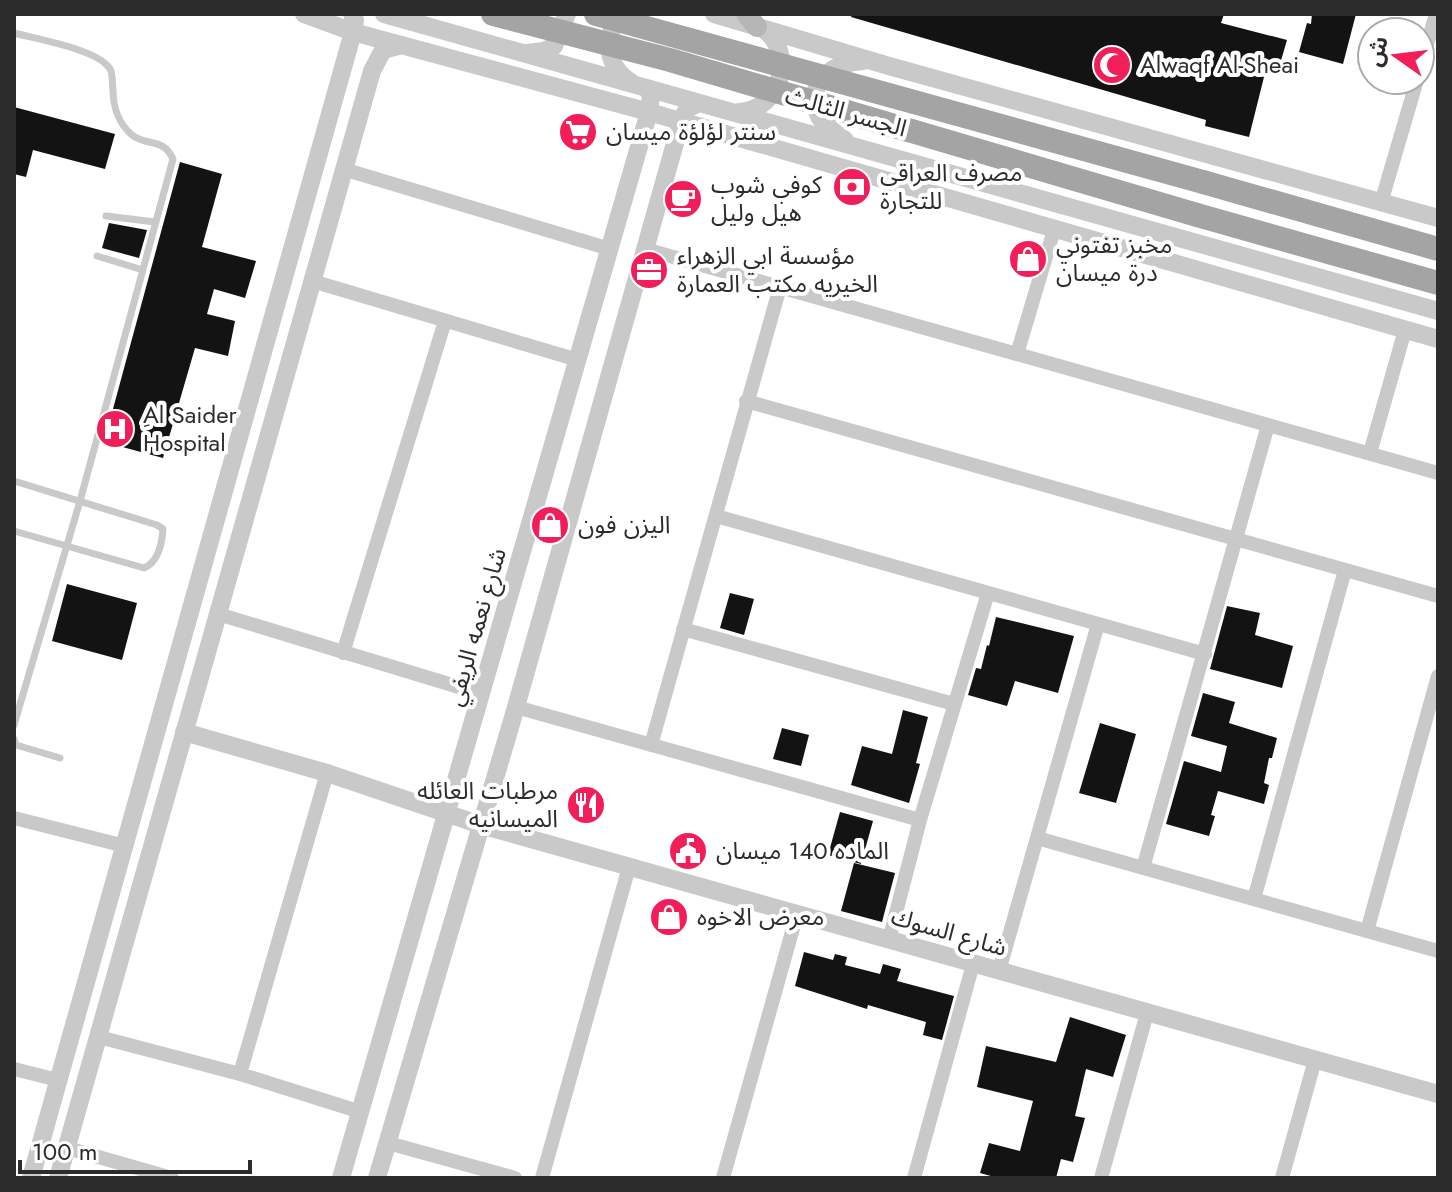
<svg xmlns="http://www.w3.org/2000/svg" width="1452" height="1192" font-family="Jost,'Noto Sans Arabic',sans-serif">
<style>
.building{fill:#131313}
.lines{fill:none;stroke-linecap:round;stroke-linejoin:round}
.service{stroke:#c9c9c9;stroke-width:7}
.minor{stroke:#c9c9c9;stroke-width:14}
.tertiary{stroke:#c9c9c9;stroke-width:18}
.secondary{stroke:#b6b6b6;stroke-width:20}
.primary{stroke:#a4a4a4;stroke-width:24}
.primary-bridge{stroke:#a4a4a4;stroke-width:24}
.labels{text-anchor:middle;stroke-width:8;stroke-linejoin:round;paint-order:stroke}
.poi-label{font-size:24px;fill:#2c2c2c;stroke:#fff;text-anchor:start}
.street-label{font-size:24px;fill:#2c2c2c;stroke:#fff}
</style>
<rect width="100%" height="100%" fill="#fff"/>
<path class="building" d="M 852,14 L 1224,14 L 1221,23 L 1287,40 L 1280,64 L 1268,61 L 1249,137 L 1205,126 L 1206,120 L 851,17 Z
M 1312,14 L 1356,14 L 1343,64 L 1299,52 L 1307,23 L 1311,24 Z
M 14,107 L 115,134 L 105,169 L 33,150 L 26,177 L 14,174 Z
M 180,162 L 222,174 L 202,247 L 256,261 L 245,298 L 214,289 L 207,314 L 235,321 L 228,356 L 195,348 L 163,458 L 104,442 Z
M 109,223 L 147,230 L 139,258 L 102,248 Z
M 67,584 L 137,603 L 122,660 L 52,641 Z
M 730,593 L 754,599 L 744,635 L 720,628 Z
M 1227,606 L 1260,613 L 1255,635 L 1293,646 L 1282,688 L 1210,669 Z
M 996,617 L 1074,636 L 1058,693 L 1015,681 L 1007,706 L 968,695 L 976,668 L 981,669 L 987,645 L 989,646 Z
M 1203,693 L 1235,702 L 1229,723 L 1277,738 L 1272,758 L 1269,758 L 1264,783 L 1269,785 L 1264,804 L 1218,791 L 1211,815 L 1215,816 L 1209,836 L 1166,824 L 1184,761 L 1221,772 L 1227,746 L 1191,736 Z
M 903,710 L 928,717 L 916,763 L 920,764 L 909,803 L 851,785 L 862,746 L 892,754 Z
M 1100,723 L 1136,734 L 1116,803 L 1079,793 Z
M 782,728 L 809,735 L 801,766 L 773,759 Z
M 840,812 L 873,821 L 861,864 L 828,855 Z
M 854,863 L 895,873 L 882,922 L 841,911 Z
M 804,952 L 833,960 L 835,954 L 847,957 L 845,965 L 880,974 L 883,964 L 901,969 L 897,981 L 954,996 L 942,1040 L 923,1035 L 926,1022 L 868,1005 L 867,1009 L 795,986 Z
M 1070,1017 L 1126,1035 L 1113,1077 L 1086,1069 L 1075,1116 L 1085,1118 L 1073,1162 L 1061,1159 L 1056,1178 L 998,1178 L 980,1173 L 989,1143 L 1020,1151 L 1033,1101 L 977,1087 L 986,1046 L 1056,1062 Z"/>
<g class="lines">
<path class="service" d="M 14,33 C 36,39 103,50 111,71 C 113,77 112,84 113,90 C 113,107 119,124 132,135 C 147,147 163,137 173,159 L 80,501 L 14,725
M 106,216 L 155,222
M 97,256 L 143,270
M 14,481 L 157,525 L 163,529 C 162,544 158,562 144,568 L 14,531
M 14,739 L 16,745 L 60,758"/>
<path class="minor" d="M 1420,68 L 1436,14
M 343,169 L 610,249
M 1381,203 L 1417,80
M 645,249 L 1438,473
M 312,281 L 578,360
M 1017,354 L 1054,230
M 746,401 L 1438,596
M 1370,453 L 1405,330
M 716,516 L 1205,654
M 218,614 L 482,694
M 683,629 L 954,704
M 343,653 L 445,321
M 516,707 L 920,820
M 651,745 L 780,287
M 14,818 L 125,846
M 1037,838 L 1438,951
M 1143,868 L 1268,425
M 1254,899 L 1345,570
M 1367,931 L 1438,676
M 889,940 L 920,820 L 988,593
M 999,971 L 1098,624
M 99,1037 L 240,1074 L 361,1112
M 14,1069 L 58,1080
M 240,1074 L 327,773
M 388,1143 L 515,1178
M 67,1148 L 172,1178
M 542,1178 L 629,867
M 723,1178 L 797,914
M 914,1178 L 973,964
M 1101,1178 L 1147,1013
M 1282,1178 L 1315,1060"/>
<path class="tertiary" d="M 304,14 L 353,32 L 649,112 L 1438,339
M 384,14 L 1438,311
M 620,14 C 603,39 606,67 632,83
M 714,14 L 889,66 L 1438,218
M 526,53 L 544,51 L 554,46 L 567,14
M 739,112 C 781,110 797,53 763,29
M 845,140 C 836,133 822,125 818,114 C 805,80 834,63 863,61
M 184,732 L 327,773 L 481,825 L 1438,1094
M 31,1178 L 353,32 L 355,20 L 352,14
M 58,1178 L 372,71 L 383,50 L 402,45
M 341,1178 L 649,112 L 651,96 L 648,90
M 377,1178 L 516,707 L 681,122 L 687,109 L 699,103"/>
<path class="secondary" d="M 746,14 L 757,27"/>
<path class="primary" d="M 1203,182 L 1438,249
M 1197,215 L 1438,283"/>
<path class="primary-bridge" d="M 493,14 L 670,60 L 1197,215
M 596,14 L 1203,182"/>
</g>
<defs>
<g id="mosque-disc" transform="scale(2)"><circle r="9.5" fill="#f21e5a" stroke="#fff"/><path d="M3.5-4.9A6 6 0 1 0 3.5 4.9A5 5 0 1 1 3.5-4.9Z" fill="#fff"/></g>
<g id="supermarket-disc" transform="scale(2)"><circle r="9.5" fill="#f21e5a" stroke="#fff"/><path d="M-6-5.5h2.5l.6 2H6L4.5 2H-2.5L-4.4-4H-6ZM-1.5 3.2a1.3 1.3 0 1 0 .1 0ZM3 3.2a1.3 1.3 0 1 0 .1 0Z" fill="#fff"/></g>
<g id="bank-disc" transform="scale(2)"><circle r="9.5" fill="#f21e5a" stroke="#fff"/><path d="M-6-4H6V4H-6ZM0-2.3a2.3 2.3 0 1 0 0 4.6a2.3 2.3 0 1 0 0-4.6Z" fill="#fff"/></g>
<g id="cafe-disc" transform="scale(2)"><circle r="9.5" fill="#f21e5a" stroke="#fff"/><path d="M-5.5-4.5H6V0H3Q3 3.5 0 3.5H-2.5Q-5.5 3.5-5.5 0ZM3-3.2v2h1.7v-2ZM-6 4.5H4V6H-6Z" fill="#fff"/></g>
<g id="shop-disc" transform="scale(2)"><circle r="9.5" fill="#f21e5a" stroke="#fff"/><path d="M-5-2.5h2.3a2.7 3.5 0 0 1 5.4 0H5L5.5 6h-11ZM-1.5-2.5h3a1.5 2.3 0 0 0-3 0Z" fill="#fff"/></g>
<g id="office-disc" transform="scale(2)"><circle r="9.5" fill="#f21e5a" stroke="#fff"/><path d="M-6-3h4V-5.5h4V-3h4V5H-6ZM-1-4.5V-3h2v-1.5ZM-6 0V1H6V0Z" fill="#fff"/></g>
<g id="hospital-disc" transform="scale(2)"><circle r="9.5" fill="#f21e5a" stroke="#fff"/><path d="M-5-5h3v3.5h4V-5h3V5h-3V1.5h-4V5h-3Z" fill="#fff"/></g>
<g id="restaurant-disc" transform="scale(2)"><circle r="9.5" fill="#f21e5a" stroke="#fff"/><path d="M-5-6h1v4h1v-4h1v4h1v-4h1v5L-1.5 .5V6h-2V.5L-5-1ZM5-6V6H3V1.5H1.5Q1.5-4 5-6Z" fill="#fff"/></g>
<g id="civic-disc" transform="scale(2)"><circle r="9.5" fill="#f21e5a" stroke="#fff"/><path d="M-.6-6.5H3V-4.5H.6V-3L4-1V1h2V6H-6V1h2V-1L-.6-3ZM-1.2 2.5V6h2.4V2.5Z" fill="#fff"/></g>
</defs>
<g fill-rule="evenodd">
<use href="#mosque-disc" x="1112" y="65"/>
<use href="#supermarket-disc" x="578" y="132"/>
<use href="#bank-disc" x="852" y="187"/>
<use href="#cafe-disc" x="683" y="199"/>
<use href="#shop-disc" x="1028" y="259"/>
<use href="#office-disc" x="649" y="270"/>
<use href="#hospital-disc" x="115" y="429"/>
<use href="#shop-disc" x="550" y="525"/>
<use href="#restaurant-disc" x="586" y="805"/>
<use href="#civic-disc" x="688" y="851"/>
<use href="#shop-disc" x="669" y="917"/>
</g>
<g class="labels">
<g class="poi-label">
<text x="1140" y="73">Alwaqf Al-Sheai</text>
<text x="606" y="140">سنتر لؤلؤة ميسان</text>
<text x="880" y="181">مصرف العراقي<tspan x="880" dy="28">للتجارة</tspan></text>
<text x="711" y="193">كوفي شوب<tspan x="711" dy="28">هيل وليل</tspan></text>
<text x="1056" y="253">مخبز تفتوني<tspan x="1056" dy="28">درة ميسان</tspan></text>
<text x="677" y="264">مؤسسة ابي الزهراء<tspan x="677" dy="28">الخيريه مكتب العمارة</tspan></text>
<text x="143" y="423">ِAl Saider<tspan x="143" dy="28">Hospital</tspan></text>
<text x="578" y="533">اليزن فون</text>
<text x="558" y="799" text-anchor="end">مرطبات العائله<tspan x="558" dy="28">الميسانيه</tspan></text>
<text x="716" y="859">الماده 140 ميسان</text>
<text x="697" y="925">معرض الاخوه</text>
</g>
<g class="street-label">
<text transform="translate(846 112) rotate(16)" y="8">الجسر الثالث</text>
<text transform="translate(476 627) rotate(-74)" y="8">شارع نعمه الريفي</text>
<text transform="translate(949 932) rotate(16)" y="8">شارع السوك</text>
</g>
</g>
<rect width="1452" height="1192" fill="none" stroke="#2c2c2c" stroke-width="32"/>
<g transform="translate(1396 56) rotate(284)"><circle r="38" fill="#ffffff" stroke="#ababab" stroke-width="2"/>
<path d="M0-6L14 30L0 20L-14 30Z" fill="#f21e5a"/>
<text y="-12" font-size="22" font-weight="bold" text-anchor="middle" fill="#2c2c2c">ش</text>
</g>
<path d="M20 1160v12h230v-12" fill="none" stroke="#2c2c2c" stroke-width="4"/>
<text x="32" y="1160" font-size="24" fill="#2c2c2c" stroke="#ffffff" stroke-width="6" paint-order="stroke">100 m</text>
</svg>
